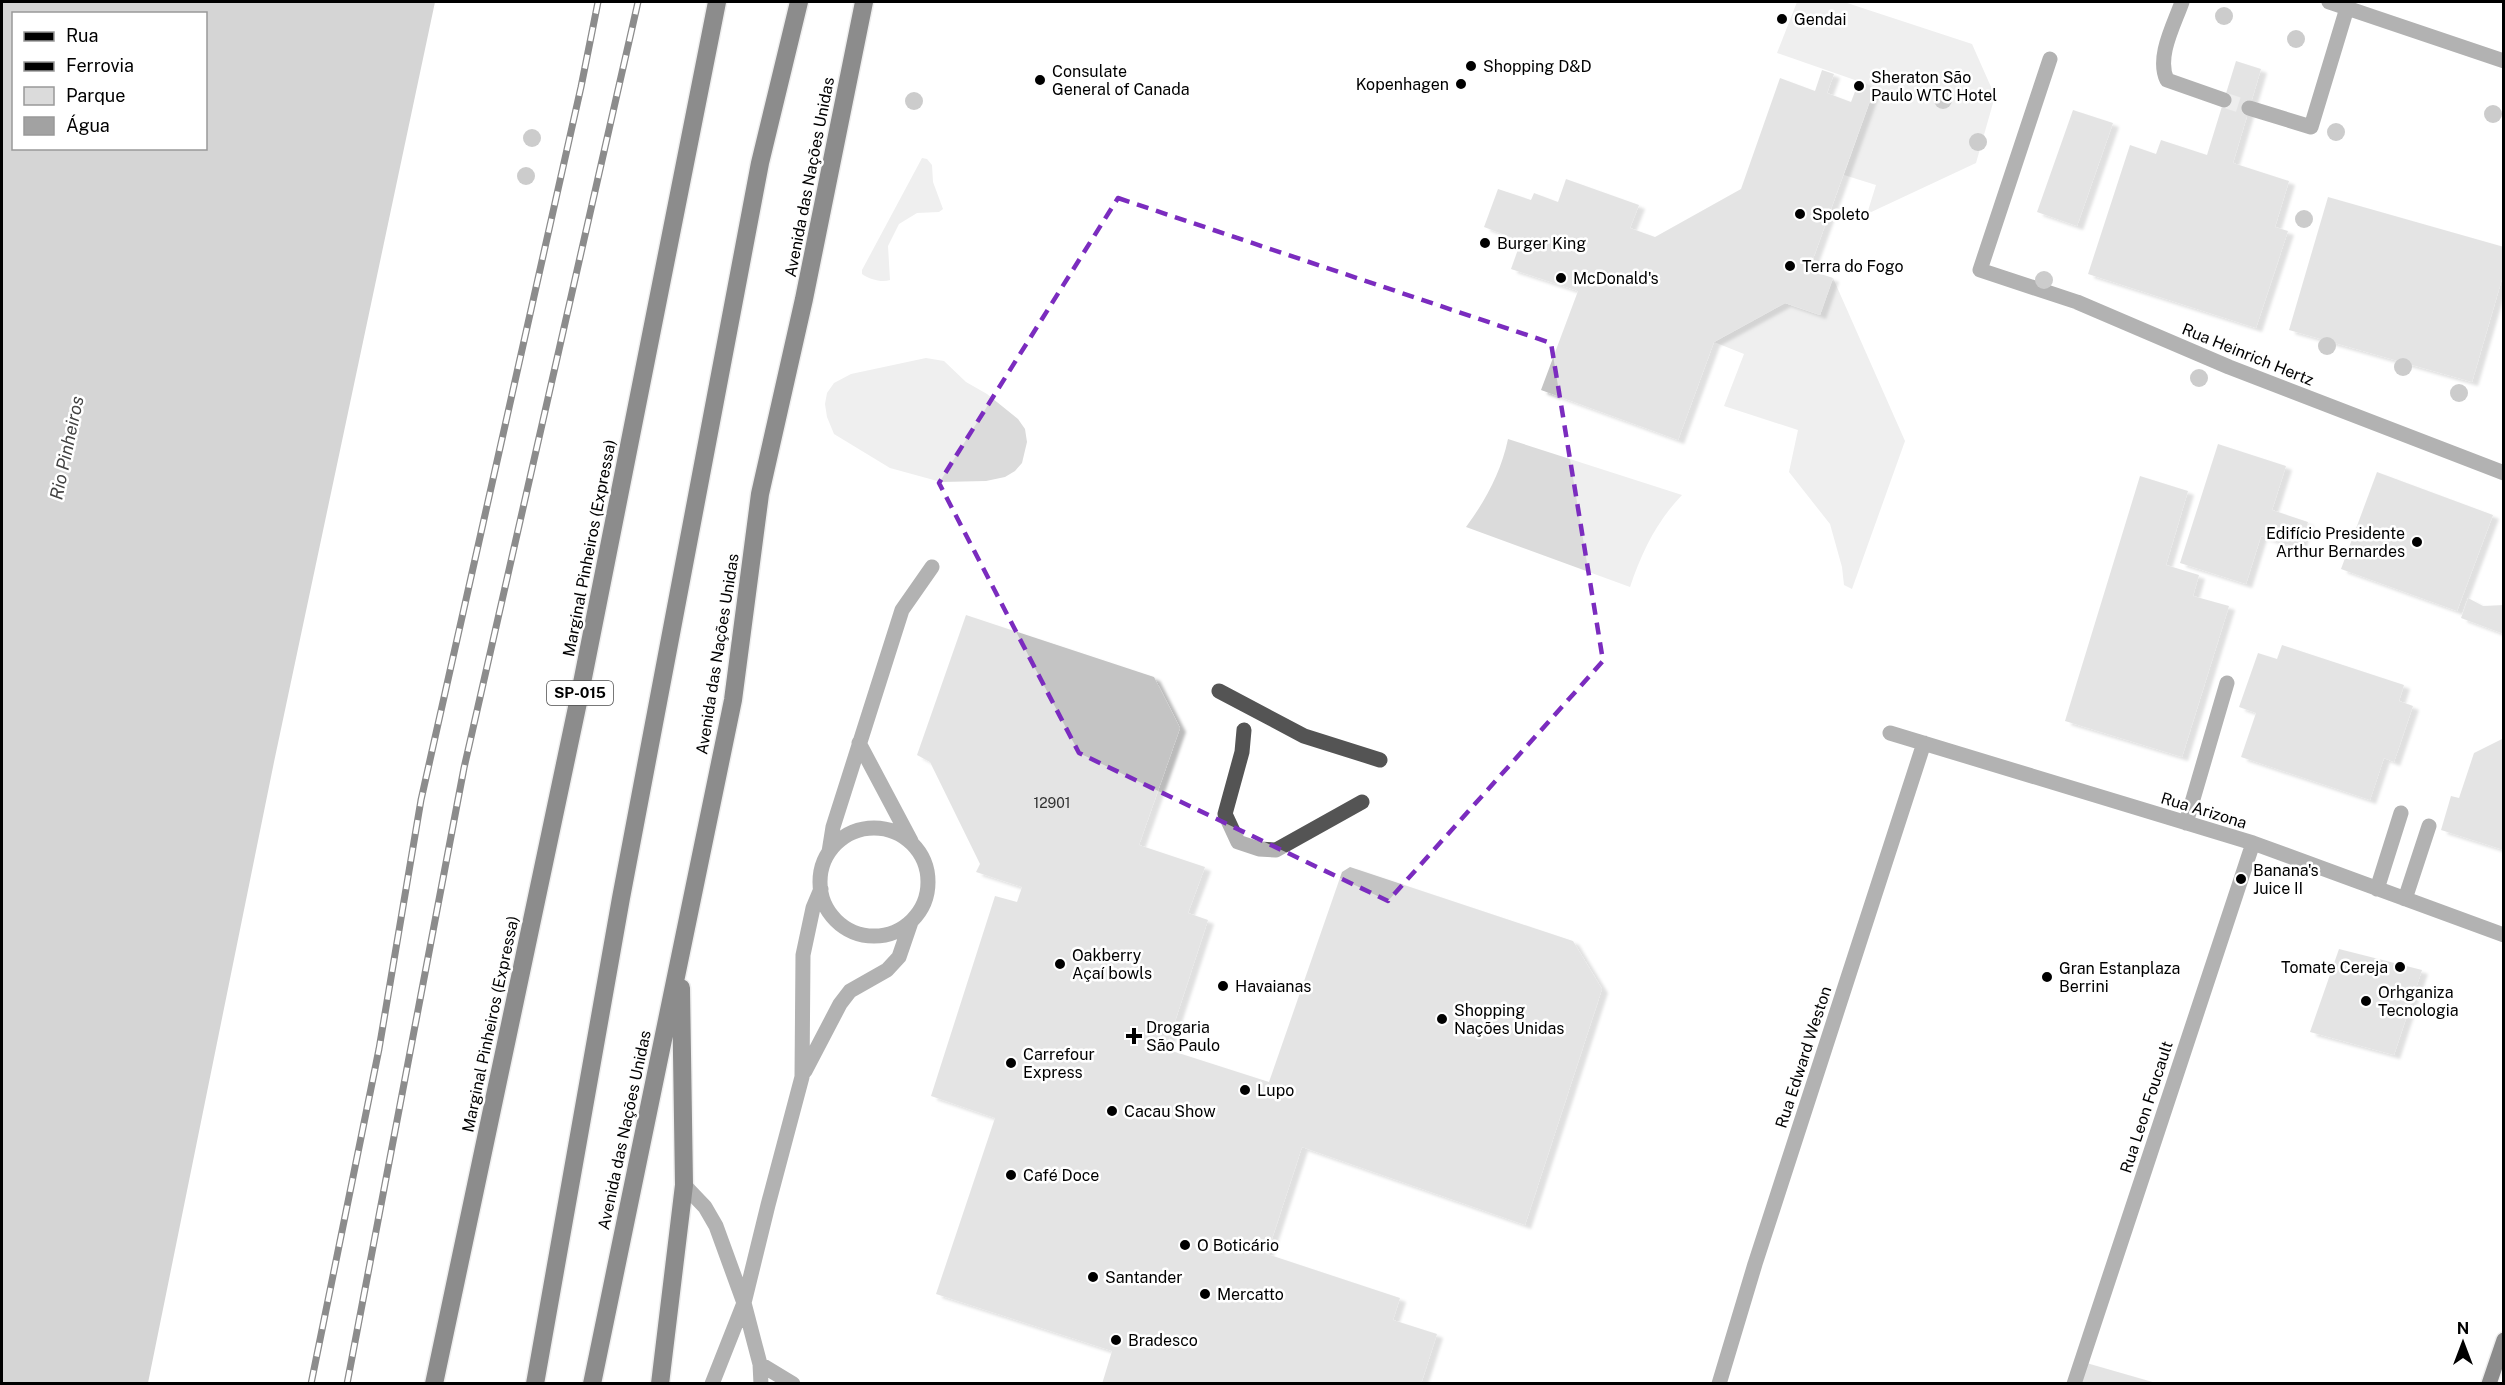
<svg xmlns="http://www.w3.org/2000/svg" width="2505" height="1385" font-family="'Public Sans',sans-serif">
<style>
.green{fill:#dbdbdb}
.water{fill:#a2a2a2;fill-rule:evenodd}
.building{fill:#c4c4c4;filter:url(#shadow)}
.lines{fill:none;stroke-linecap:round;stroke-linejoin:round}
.minor-tunnel{stroke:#d9d9d9;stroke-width:15;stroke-dasharray:15 8;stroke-linecap:butt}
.major-casing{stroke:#dbdbdb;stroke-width:18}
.highway-casing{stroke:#dbdbdb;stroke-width:21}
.minor{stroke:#545454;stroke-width:15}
.major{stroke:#000;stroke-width:15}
.highway{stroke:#000;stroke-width:18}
.rail-casing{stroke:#000;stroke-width:7}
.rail{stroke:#fff;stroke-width:4.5;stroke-dasharray:14;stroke-linecap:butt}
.tree{fill:#8e8e8e}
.marked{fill:none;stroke:#7b2cbf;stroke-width:4.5;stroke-dasharray:12 8;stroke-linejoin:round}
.poi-dot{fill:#000;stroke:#fff;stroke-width:2}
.labels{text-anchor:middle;stroke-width:5;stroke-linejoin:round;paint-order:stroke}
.number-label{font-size:14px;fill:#313131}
.shield{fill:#fff;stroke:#4c4c4c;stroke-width:1.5}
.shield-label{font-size:15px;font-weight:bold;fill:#000}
.poi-label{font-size:16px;fill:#000;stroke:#fff;text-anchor:start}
.street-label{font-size:16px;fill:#000;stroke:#fff}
.water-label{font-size:18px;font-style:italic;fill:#434343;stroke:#fff}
</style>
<defs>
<filter id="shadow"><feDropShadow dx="6" dy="4" stdDeviation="1.5" flood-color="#0004"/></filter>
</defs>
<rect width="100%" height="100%" fill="#fff"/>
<path class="green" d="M 1797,2 L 1844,2 L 1972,44 L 1995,96 L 1976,163 L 1867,214 L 1876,185 L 1844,175 L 1875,87 L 1777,53 Z
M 922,158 L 927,159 L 932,165 L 933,182 L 943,209 L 939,212 L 917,213 L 899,224 L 888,246 L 890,280 C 882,283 869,279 862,274 L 862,270 Z
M 1833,278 L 1905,441 L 1852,589 L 1844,585 L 1842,567 L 1830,524 L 1789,472 L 1798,430 L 1724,406 L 1744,354 L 1714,342 L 1785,303 L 1820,315 Z
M 926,358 L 944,361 L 966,382 L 987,394 L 1018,419 L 1025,429 L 1027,442 L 1022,463 L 1015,471 L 1005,477 L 986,481 L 941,482 L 890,468 L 834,434 L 827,417 L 825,404 L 827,393 L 834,383 L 851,374 Z
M 1508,439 L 1682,495 C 1656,522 1642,552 1630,587 L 1466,527 C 1486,500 1501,472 1508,439 Z"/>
<path class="water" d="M 2,2 L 435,2 L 274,762 L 148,1383 L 2,1383 ZM 14,14 L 206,14 L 206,148 L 14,148 Z"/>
<path class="building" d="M 2236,61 L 2261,69 L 2233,163 L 2289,181 L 2275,227 L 2288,231 L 2256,328 L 2088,274 L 2130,145 L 2156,154 L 2161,140 L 2207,155 Z
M 1822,70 L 1834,74 L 1827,93 L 1851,102 L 1859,81 L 1875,87 L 1809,270 L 1833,278 L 1820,315 L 1785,303 L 1714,342 L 1678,440 L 1541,390 L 1578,291 L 1511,269 L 1521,241 L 1484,227 L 1498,189 L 1531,200 L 1534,193 L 1558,202 L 1566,179 L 1639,205 L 1630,228 L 1655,237 L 1741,189 L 1780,78 L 1815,91 Z
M 2073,110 L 2113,123 L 2077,226 L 2037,212 Z
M 2328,197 L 2504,247 L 2504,272 L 2472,382 L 2289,330 Z
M 2218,444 L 2286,466 L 2272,510 L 2308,522 L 2299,548 L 2261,536 L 2246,584 L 2180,563 Z
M 2377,472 L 2493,515 L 2457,611 L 2341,569 Z
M 2140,476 L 2188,491 L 2166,565 L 2199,575 L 2193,596 L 2229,606 L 2182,757 L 2065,721 Z
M 2468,598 L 2483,606 L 2504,605 L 2504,634 L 2461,618 Z
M 966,615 L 1154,677 L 1180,728 L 1139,845 L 1205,867 L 1188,913 L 1208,920 L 1166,1049 L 1269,1082 L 1342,872 L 1350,867 L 1573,941 L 1602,989 L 1525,1225 L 1302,1147 L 1267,1254 L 1400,1298 L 1393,1320 L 1437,1334 L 1421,1384 L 1102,1384 L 1112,1351 L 936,1294 L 995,1118 L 931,1096 L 995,896 L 1017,902 L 1022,887 L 976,872 L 980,864 L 930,762 L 917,755 Z
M 2282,645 L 2404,685 L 2399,701 L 2413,706 L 2394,762 L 2384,758 L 2370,800 L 2241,757 L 2256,713 L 2239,707 L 2258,653 L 2277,659 Z
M 2504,738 L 2504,850 L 2441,830 L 2451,796 L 2459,798 L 2474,753 Z
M 2339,949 L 2422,970 L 2394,1055 L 2310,1032 Z
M 2083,1362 L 2156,1383 L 2156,1384 L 2078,1384 Z"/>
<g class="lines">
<path class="minor-tunnel" d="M 2224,100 L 2249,108"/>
<g class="major-casing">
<path id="major" d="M 2489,1384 L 2504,1340"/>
</g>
<g class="highway-casing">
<path id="highway" d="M 434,1384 L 580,693 L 717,2
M 535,1384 L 621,898 L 760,163 L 799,2
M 592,1384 L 733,700 L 760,494 L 804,299 L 864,2
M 660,1384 L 684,1185 L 681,988"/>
</g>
<path class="minor" d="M 2182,2 C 2174,25 2156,57 2167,80 L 2224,100
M 2329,2 L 2504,61
M 2050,59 L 1980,270 L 2077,302 L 2229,367 L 2504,473
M 2249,108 L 2311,127 L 2347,8
M 1219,691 L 1304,736 L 1380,760
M 1244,730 L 1242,752 L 1225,814 L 1238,842 L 1259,849 L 1276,850 L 1362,802
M 1890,733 L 2253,843 L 2504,935
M 859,743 L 911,841
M 2186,823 L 2227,683
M820 882a54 54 0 1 1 108 0a54 54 0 1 1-108 0Z
M 829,852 L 833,827 L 902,610 L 932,567
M 2377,889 L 2401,813
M 2405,899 L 2429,826
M 805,1071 L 840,1004 L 850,991 L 887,970 L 899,957 L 911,922
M 684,1185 L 705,1207 L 716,1226 L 744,1303 L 712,1384
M 760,1364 L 761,1384
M 793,1384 L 760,1364 L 744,1303 L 768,1205 L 802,1077 L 803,955 L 813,908 L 821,889
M 1719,1384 L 1755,1264 L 1924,743
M 2074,1384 L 2253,843"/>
<use href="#major" class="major"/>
<use href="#highway" class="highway"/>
<g class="rail-casing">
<path id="rail" d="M 311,1384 L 379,1049 L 421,800 L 581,87 L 598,2
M 347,1384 L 464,768 L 638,2"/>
</g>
<use href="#rail" class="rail"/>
</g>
<g class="tree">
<circle cx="2224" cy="16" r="9"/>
<circle cx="2296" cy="39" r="9"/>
<circle cx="1943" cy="100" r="9"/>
<circle cx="914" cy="101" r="9"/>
<circle cx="2493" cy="114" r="9"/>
<circle cx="2336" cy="132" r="9"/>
<circle cx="532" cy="138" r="9"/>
<circle cx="1978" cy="142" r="9"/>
<circle cx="526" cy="176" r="9"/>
<circle cx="2304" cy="219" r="9"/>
<circle cx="2044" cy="280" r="9"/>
<circle cx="2327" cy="346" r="9"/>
<circle cx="2403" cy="367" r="9"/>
<circle cx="2199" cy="378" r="9"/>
<circle cx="2459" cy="393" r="9"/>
</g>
<path d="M0 0H2505V1385H0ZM 1118,198 L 1551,343 L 1603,661 L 1388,901 L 1079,753 L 939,483 Z" fill="#fff" fill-opacity=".55" fill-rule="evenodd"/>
<path class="marked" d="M 1118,198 L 1551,343 L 1603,661 L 1388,901 L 1079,753 L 939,483 Z"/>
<g class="poi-dot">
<circle cx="1782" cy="19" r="6"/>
<circle cx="1471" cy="66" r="6"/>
<circle cx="1040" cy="80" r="6"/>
<circle cx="1461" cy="84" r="6"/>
<circle cx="1859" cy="86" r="6"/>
<circle cx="1800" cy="214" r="6"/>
<circle cx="1485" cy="243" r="6"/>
<circle cx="1790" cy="266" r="6"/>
<circle cx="1561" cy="278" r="6"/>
<circle cx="2417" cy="542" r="6"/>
<circle cx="2241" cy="879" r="6"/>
<circle cx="1060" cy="964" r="6"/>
<circle cx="2400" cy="967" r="6"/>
<circle cx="2047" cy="977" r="6"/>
<circle cx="1223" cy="986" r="6"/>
<circle cx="2366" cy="1001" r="6"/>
<circle cx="1442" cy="1019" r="6"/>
<path d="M1131 1027h6v6h6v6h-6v6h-6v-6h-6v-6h6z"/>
<circle cx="1011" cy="1063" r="6"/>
<circle cx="1245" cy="1090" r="6"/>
<circle cx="1112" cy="1111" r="6"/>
<circle cx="1011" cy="1175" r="6"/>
<circle cx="1185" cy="1245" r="6"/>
<circle cx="1093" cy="1277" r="6"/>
<circle cx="1205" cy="1294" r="6"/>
<circle cx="1116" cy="1340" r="6"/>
</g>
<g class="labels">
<g class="number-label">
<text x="1052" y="808">12901</text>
</g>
<rect class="shield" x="547" y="681" width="66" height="24" rx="4.5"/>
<g class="shield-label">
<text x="580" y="698">SP-015</text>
</g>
<g class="poi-label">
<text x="1794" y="25">Gendai</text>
<text x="1483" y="72">Shopping D&amp;D</text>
<text x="1052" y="77">Consulate<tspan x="1052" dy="18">General of Canada</tspan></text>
<text x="1871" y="83">Sheraton São<tspan x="1871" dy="18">Paulo WTC Hotel</tspan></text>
<text x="1449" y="90" text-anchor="end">Kopenhagen</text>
<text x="1812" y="220">Spoleto</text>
<text x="1497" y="249">Burger King</text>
<text x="1802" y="272">Terra do Fogo</text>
<text x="1573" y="284">McDonald's</text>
<text x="2405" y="539" text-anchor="end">Edifício Presidente<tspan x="2405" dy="18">Arthur Bernardes</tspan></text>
<text x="2253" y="876">Banana's<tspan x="2253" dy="18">Juice II</tspan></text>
<text x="1072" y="961">Oakberry<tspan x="1072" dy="18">Açaí bowls</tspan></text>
<text x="2388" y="973" text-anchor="end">Tomate Cereja</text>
<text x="2059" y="974">Gran Estanplaza<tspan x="2059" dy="18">Berrini</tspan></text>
<text x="1235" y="992">Havaianas</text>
<text x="2378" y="998">Orhganiza<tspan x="2378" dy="18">Tecnologia</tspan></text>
<text x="1454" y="1016">Shopping<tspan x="1454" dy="18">Nações Unidas</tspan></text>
<text x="1146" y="1033">Drogaria<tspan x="1146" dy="18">São Paulo</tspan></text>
<text x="1023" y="1060">Carrefour<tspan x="1023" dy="18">Express</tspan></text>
<text x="1257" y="1096">Lupo</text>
<text x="1124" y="1117">Cacau Show</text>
<text x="1023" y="1181">Café Doce</text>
<text x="1197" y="1251">O Boticário</text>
<text x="1105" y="1283">Santander</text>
<text x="1217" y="1300">Mercatto</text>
<text x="1128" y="1346">Bradesco</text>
</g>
<g class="street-label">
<text transform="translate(809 177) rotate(-79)" y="6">Avenida das Nações Unidas</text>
<text transform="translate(2248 354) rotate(22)" y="6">Rua Heinrich Hertz</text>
<text transform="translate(589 548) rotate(-79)" y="6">Marginal Pinheiros (Expressa)</text>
<text transform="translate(717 654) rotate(-81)" y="6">Avenida das Nações Unidas</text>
<text transform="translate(2204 810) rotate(17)" y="6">Rua Arizona</text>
<text transform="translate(490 1024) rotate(-78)" y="6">Marginal Pinheiros (Expressa)</text>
<text transform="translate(1803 1057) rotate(-72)" y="6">Rua Edward Weston</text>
<text transform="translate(2146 1107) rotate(-72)" y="6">Rua Leon Foucault</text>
<text transform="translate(624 1130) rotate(-78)" y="6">Avenida das Nações Unidas</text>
</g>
<g class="water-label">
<text transform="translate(67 448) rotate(-78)" y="6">Rio Pinheiros</text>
</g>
</g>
<rect width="2505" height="1385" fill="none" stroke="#000000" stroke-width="6"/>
<rect x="12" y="12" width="195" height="138" fill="#ffffff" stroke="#999999" stroke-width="1.5"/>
<rect x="24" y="32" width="30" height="9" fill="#000000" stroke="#999999" stroke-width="1.5"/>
<text x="66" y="42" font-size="18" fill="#000000">Rua</text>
<rect x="24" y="62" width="30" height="9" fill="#000000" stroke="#999999" stroke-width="1.5"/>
<text x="66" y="72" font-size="18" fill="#000000">Ferrovia</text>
<rect x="24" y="87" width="30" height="18" fill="#dbdbdb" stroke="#999999" stroke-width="1.5"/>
<text x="66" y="102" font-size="18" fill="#000000">Parque</text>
<rect x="24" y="117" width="30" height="18" fill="#a2a2a2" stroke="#999999" stroke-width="1.5"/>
<text x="66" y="132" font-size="18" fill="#000000">Água</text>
<g transform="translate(2463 1343)" stroke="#ffffff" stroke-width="4.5" paint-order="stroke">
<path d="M0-4.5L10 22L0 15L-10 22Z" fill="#000000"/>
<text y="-9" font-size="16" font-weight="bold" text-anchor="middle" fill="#000000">N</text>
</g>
</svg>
